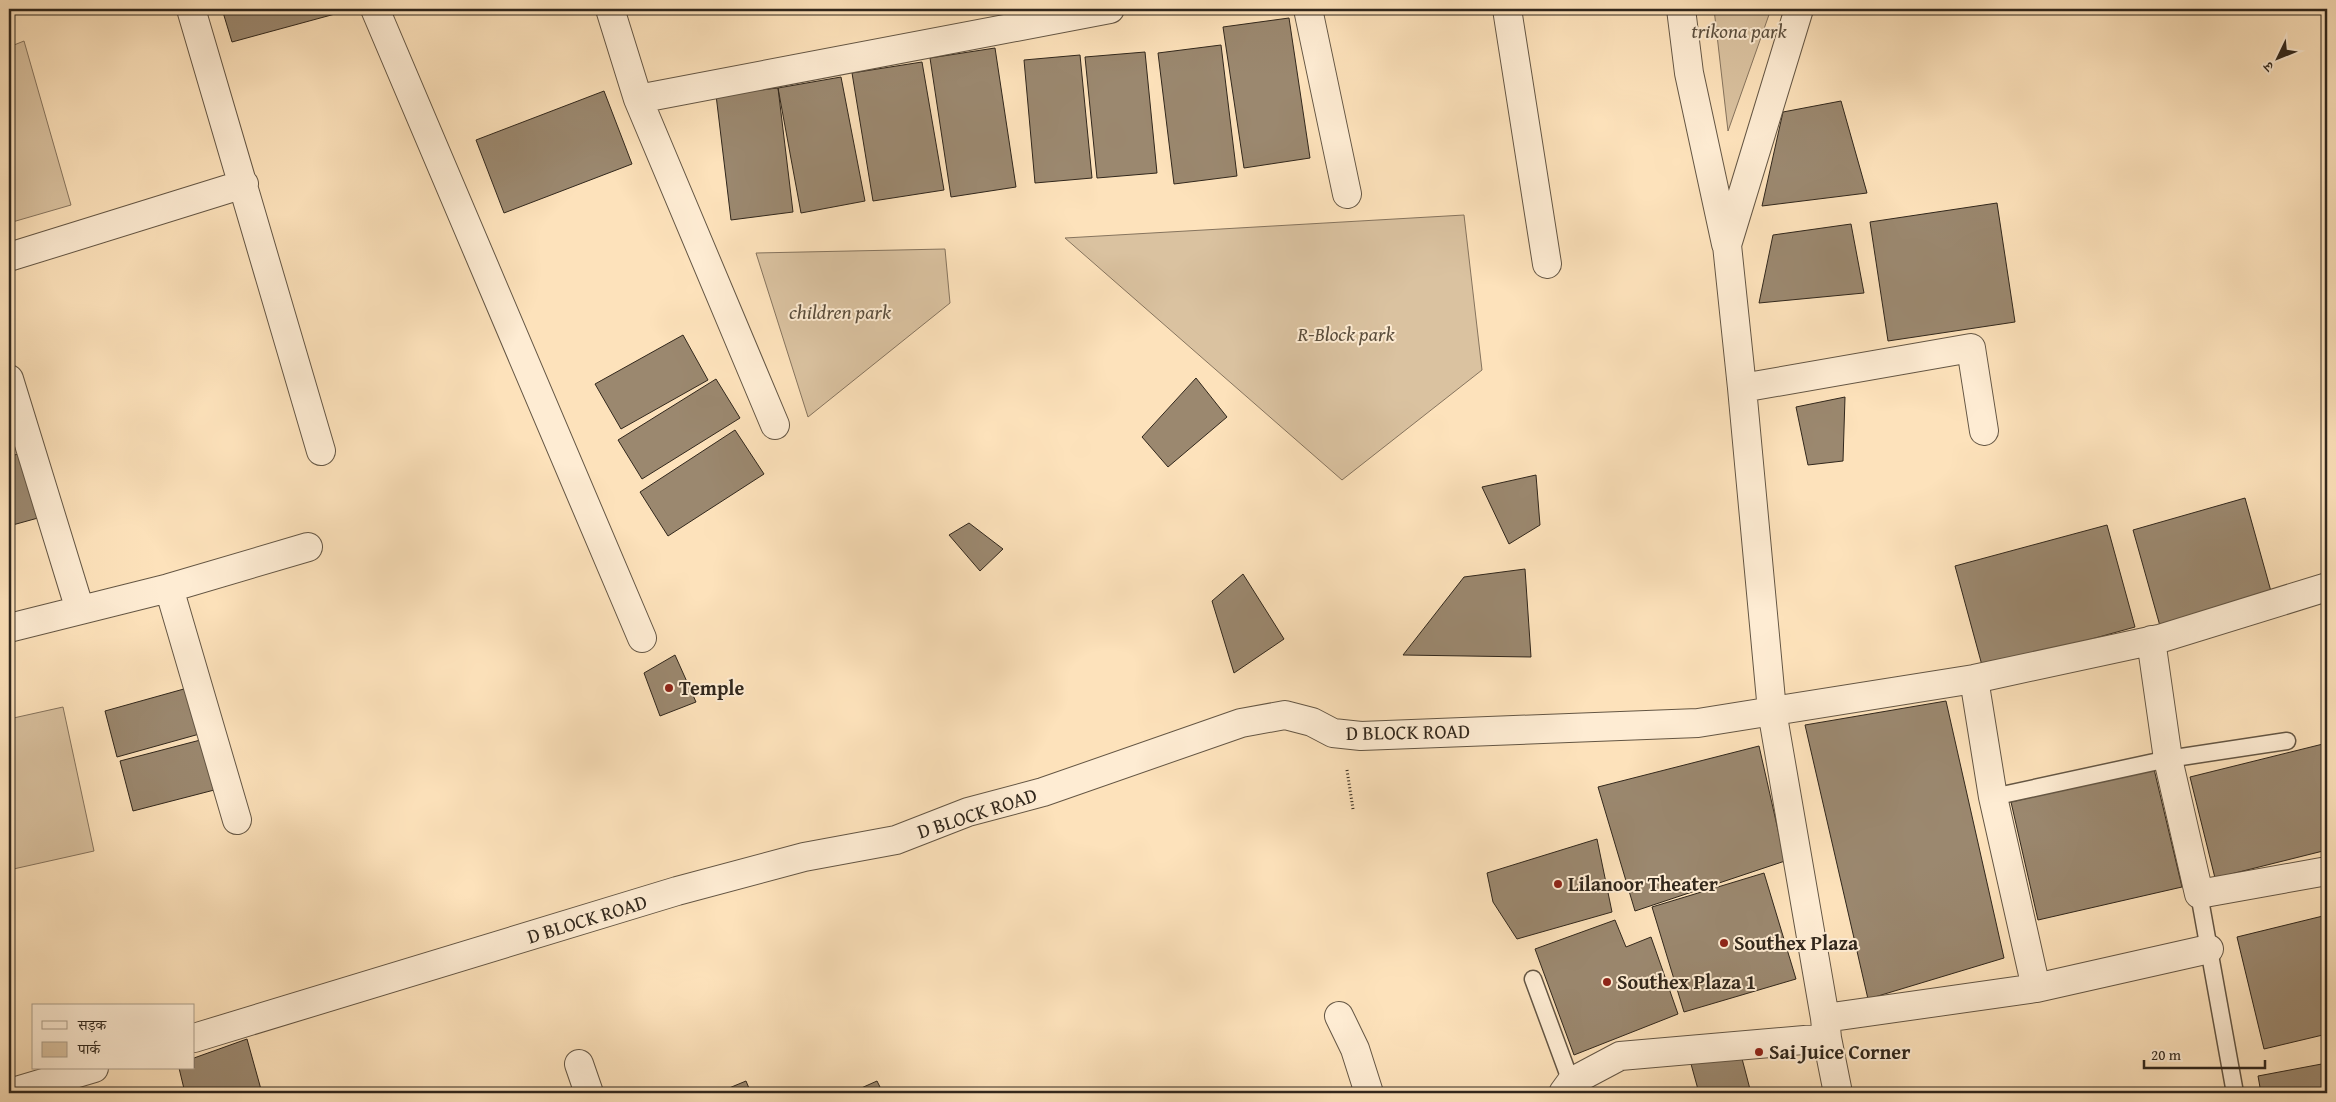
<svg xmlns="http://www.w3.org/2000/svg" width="2336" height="1102" font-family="'Gentium Book Plus','Noto Serif Devanagari',serif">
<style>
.green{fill:#dac2a0;stroke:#86745e}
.building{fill:#9b886f;stroke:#31271c}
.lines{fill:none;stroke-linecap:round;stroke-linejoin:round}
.lane-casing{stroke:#645644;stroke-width:19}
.street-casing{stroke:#645644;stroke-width:30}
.path{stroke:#31271c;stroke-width:3;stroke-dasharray:1 2.5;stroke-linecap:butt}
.lane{stroke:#feecd3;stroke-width:16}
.street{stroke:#feecd3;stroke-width:28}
.poi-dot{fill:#8f2418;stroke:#feecd3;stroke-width:2}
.labels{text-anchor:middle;stroke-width:4;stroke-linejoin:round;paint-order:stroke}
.park-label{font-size:20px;font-style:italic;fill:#5b4e3d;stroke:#feecd3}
.poi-label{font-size:20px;font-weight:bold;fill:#31271c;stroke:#feecd3;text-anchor:start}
.street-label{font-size:20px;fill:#31271c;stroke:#feecd3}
</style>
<rect width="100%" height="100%" fill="#fde2bb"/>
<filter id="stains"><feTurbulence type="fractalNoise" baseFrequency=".004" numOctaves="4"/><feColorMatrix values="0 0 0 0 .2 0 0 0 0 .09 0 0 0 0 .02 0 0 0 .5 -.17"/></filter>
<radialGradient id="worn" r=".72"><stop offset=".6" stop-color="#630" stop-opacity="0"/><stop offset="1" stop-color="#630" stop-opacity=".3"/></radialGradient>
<path class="green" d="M 1714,9 L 1771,9 L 1728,131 Z
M 24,41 L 71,205 L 9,223 L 9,47 Z
M 1464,215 L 1482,370 L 1342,480 L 1065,238 Z
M 945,249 L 950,303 L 808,417 L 756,253 Z
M 63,707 L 94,851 L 9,870 L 9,719 Z"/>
<path class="building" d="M 222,9 L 345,9 L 346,11 L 232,42 Z
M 1289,18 L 1310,158 L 1244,168 L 1223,27 Z
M 1221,45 L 1237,176 L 1174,184 L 1158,53 Z
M 995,48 L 1016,187 L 951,197 L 930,58 Z
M 1145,52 L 1157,173 L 1097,178 L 1085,57 Z
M 1080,55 L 1092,178 L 1035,183 L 1024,60 Z
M 922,62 L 944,190 L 873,201 L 852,73 Z
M 841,77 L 865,201 L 801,213 L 778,88 Z
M 778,88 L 793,212 L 731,220 L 716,95 Z
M 604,91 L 632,164 L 504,213 L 476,140 Z
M 1841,101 L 1867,193 L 1762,206 L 1783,112 Z
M 1997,203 L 2015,322 L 1888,341 L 1870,222 Z
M 1851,224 L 1864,293 L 1759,303 L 1773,235 Z
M 683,335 L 708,380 L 621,429 L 595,384 Z
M 1196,378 L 1227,417 L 1168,467 L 1142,437 Z
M 716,379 L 740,418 L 642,479 L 618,440 Z
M 1845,397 L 1843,461 L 1808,465 L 1796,407 Z
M 735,430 L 764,474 L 668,536 L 640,492 Z
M 19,454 L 38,518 L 9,526 L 9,456 Z
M 1536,475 L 1540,525 L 1509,544 L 1482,487 Z
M 2245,498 L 2272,595 L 2160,626 L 2133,530 Z
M 969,523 L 1003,549 L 980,571 L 949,535 Z
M 2107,525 L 2135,627 L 1983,669 L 1955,566 Z
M 1525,569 L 1531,657 L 1403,655 L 1464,577 Z
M 1243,574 L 1284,639 L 1234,673 L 1212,601 Z
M 675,655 L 696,702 L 660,716 L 644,673 Z
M 191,687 L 203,733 L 117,757 L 105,711 Z
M 1946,701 L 2004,958 L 1868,999 L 1805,725 Z
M 208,738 L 222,788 L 133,811 L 120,761 Z
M 2327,743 L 2327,850 L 2215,878 L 2190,777 Z
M 1759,746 L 1785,861 L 1635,911 L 1598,787 Z
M 2154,769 L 2182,887 L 2038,920 L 2011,802 Z
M 1597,839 L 1612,912 L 1517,939 L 1493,902 L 1487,873 Z
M 1764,873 L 1796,979 L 1684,1012 L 1652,907 Z
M 2327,915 L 2327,1034 L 2264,1049 L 2237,937 Z
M 1615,920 L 1626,947 L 1651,937 L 1678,1014 L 1574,1055 L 1535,949 Z
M 247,1039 L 262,1093 L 185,1093 L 179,1068 L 194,1068 L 194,1058 Z
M 1740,1051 L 1751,1093 L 1699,1093 L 1691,1064 Z
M 2327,1063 L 2327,1093 L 2261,1093 L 2258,1076 Z
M 746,1081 L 751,1093 L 717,1093 Z
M 877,1081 L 883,1093 L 850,1093 Z"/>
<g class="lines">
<g class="lane-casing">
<path id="lane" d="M 1993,797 L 2168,759 L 2287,741
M 2199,894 L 2235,1093
M 1533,979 L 1571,1082"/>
</g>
<g class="street-casing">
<path id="street" d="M 191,9 L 321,451
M 375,9 L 642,638
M 610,9 L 638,99 L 1110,9
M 1308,9 L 1347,194
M 1507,9 L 1547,264
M 1681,9 L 1689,73 L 1726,244
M 1799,9 L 1727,245 L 1742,388 L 1772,711 L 1825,1018 L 1827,1038 L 1838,1093
M 638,99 L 775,425
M 9,257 L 244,184
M 9,379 L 80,610
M 1742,388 L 1971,348 L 1984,431
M 9,628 L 169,588
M 2151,640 L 2168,759 L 2199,894 L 2327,871
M 1974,679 L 1993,797 L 2036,988
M 237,820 L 169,588 L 308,547
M 1339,1016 L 1355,1049 L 1369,1093
M 1825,1018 L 2036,988 L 2209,949
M 194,1038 L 677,891 L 804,857 L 896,840 L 968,812 L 1043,792 L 1241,723 L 1285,715 L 1312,722 L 1333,733 L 1361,736 L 1698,723 L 1974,679 L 2159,639 L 2327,587
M 579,1064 L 589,1093
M 10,1093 L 94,1068
M 1563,1093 L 1571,1082 L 1620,1056 L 1827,1038"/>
</g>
<path class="path" d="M 1347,770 L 1353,809"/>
<use href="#lane" class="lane"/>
<use href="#street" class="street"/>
</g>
<g class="poi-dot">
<circle cx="669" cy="688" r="5"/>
<circle cx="1558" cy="884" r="5"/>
<circle cx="1724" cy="943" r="5"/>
<circle cx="1607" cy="982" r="5"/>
<circle cx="1759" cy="1052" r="5"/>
</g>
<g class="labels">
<g class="park-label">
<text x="1739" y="38">trikona park</text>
<text x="840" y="319">children park</text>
<text x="1346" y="341">R-Block park</text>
</g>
<g class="poi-label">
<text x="679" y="695">Temple</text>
<text x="1568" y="891">Lilanoor Theater</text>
<text x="1734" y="950">Southex Plaza</text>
<text x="1617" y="989">Southex Plaza 1</text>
<text x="1769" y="1059">Sai Juice Corner</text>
</g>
<g class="street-label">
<text transform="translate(1408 732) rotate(-1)" y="7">D BLOCK ROAD</text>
<text transform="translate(977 813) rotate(-18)" y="7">D BLOCK ROAD</text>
<text transform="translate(587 919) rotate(-17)" y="7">D BLOCK ROAD</text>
</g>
</g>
<rect width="2336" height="1102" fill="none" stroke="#fde2bb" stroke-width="30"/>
<rect x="10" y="10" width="2316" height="1082" fill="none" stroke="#31271c" stroke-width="2.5"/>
<rect x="15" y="15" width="2306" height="1072" fill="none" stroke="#31271c"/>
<rect x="32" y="1004" width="162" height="65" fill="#feecd3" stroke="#ac9d8a"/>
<rect x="42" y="1021" width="25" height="8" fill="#feecd3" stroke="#ac9d8a"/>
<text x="78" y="1030" font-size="15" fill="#31271c">सड़क</text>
<rect x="42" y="1042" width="25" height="15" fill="#dac2a0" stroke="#ac9d8a"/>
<text x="78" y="1054" font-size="15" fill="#31271c">पार्क</text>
<g transform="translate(2278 58) rotate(227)" stroke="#feecd3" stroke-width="4" paint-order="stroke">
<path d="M0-4L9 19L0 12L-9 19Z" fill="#31271c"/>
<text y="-8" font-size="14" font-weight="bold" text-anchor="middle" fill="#31271c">उ</text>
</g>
<path d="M2144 1060v8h121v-8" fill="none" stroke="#31271c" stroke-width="2.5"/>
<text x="2151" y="1060" font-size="15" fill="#31271c" stroke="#feecd3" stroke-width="4" paint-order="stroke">20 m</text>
<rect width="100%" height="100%" filter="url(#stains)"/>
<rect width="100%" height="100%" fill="url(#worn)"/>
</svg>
